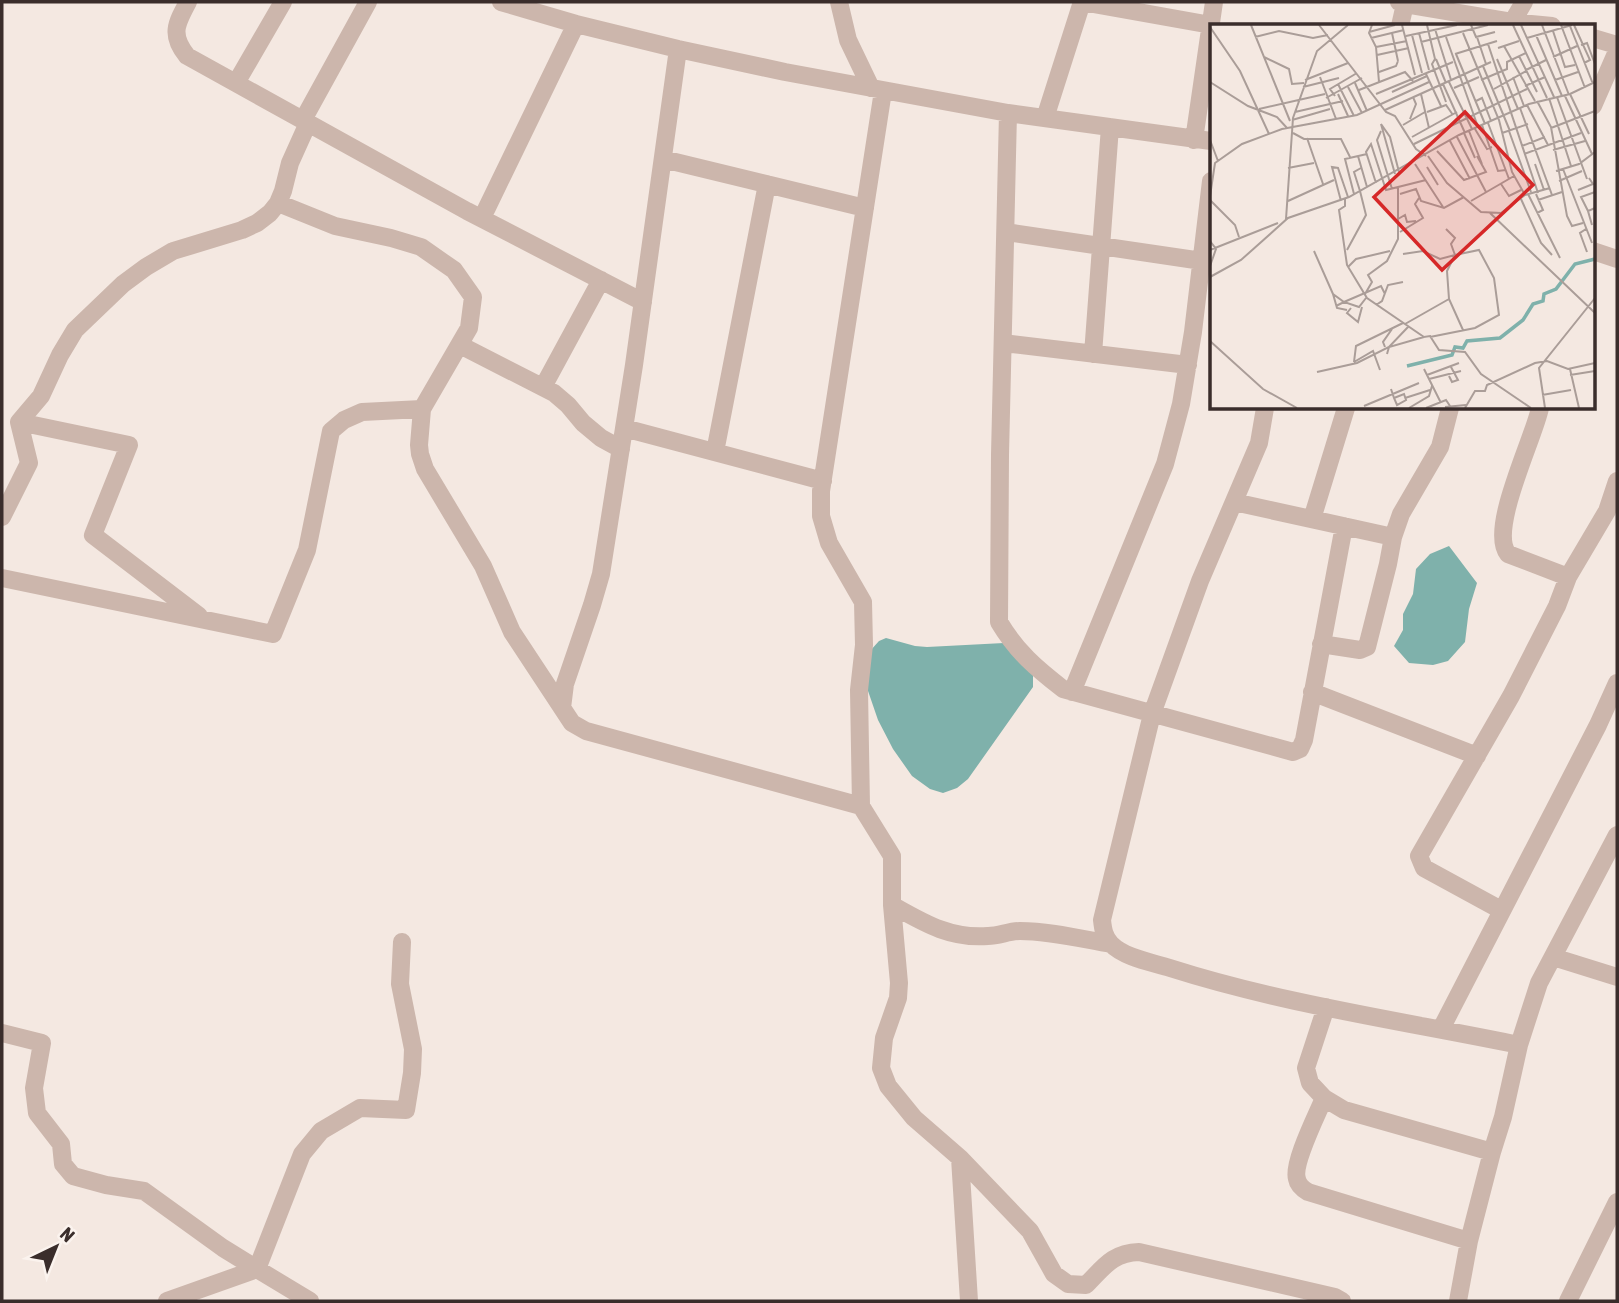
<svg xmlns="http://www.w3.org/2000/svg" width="1619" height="1303" font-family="'Asap Condensed',sans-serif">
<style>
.water{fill:#7fb1ab}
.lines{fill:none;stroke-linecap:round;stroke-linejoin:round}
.minor{stroke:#ccb6ac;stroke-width:18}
.inset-river{fill:none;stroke:#7fb1ab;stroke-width:3.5}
.inset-road{fill:none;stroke:#aa9d98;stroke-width:2}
.view{fill:#d62828;fill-opacity:0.15;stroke:#d62828;stroke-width:3.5}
.inset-edge{fill:none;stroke:#3a2d2b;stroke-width:3.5}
</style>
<rect width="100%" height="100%" fill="#f4e8e1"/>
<path class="water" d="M 1449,546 L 1477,583 L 1469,609 L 1465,642 L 1448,661 L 1433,665 L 1409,663 L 1394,646 L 1403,630 L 1403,614 L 1413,594 L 1416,569 L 1430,554 Z
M 886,638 L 915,646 L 927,647 L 1004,643 L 1033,672 L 1033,687 L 968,779 L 957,788 L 943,793 L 930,789 L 912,776 L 893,749 L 878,720 L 867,688 L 870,651 L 879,641 Z"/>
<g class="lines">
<path class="minor" d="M 188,2 C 176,24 170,35 187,56 L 467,211 L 643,302
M 501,2 L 576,24 L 678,49 L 785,72 L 1008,113 L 1211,141
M 839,2 L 848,40 L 871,88
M 1082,2 L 1211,25
M 1399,2 L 1405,4 L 1512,22 L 1552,26
M 1400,26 L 1405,4
M 1510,26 L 1524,2
M 1593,38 L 1617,45
M 236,83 L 283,2
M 883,91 L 821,491 L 821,516 L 829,543 L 863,602 L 864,645 L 859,690 L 861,806 L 892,856 L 892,905 L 899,983 L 898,998 L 884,1038 L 881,1068 L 888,1086 L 914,1118 L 960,1158 L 1030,1231 L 1054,1274 L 1068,1284 L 1086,1285 C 1104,1267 1112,1253 1139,1252 L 1335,1297 L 1342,1301
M 1593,106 L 1617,51
M 1008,113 L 1000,455 L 999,622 C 1017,652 1036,668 1063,689 L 1293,752 L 1300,749 L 1304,740 L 1344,526
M 1045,118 L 1082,2
M 303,120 L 368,2
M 1194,140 L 1214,2
M 663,159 L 865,208
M 278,203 L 335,226 L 391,238 L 421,247 L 454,270 L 473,297 L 469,328 L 422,409 L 419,445 L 420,454 L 425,469 L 483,566 L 512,632 L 572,723 L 586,731 L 861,806
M 482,218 L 576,24
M 1006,232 L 1202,261
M 1593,251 L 1617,259
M 1003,343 L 1188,365
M 460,345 L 554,393 L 568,405 L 583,423 L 601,438 L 621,449
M 1093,354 L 1110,127
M 543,387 L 601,280
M 1265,408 L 1259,443 L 1200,581 L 1152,714 L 1102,920 C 1103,929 1104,937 1111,944 C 1125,958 1151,962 1170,968 C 1283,1004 1402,1021 1519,1045
M 1540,408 C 1534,438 1488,530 1508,554 L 1568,577
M 19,422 L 129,445 L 93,535 L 199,616
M 624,428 L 823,481
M 715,452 L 767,184
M 1234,502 L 1393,537
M 2,517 L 29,463 L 19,422 L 41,396 L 60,355 L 75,330 L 123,284 L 146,267 L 173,251 L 242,230 L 257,223 L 270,213 L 278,203 L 283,191 L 290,163 L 308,123
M 1312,519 L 1346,408
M 2,578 L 273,634 L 307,550 L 331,431 L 344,420 L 362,412 L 422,409
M 1321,644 L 1360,650 L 1367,647 L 1388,564 L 1393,537 L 1401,514 L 1440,447 L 1450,408
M 1072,692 L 1165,464 L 1181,404 L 1193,332 L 1211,181
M 1312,692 L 1477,756
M 562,708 L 565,684 L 592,605 L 601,574 L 634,365 L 678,49
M 892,905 C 924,923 950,939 988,936 C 999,936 1009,931 1020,931 C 1050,931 1082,939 1111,944
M 1501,910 L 1424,868 L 1419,856 L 1511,696 L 1557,606 L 1568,577 L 1607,511 L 1617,481
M 1553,957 L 1617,977
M 1326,1007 L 1306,1068 L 1310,1083 L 1324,1098 L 1344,1110 L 1492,1152
M 1441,1029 L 1598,725 L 1617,683
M 2,1033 L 42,1043 L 34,1088 L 37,1113 L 61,1144 L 63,1164 L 73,1176 L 106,1185 L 144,1191 L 223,1248 L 257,1269
M 1324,1098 C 1317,1115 1292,1164 1297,1179 C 1298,1185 1303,1189 1308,1192 L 1469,1241
M 960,1158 L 969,1301
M 167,1301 L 257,1269
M 310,1301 L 257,1269 L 302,1154 L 321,1131 L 360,1108 L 406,1110 L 412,1073 L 413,1049 L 400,984 L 402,942
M 1458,1301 L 1469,1241 L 1492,1152 L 1503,1117 L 1519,1045 L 1539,983 L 1617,835
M 1568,1301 L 1617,1202"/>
</g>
<g transform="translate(1210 24)">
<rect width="385" height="385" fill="#f4e8e1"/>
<path class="inset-river" d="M 197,342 L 242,331 L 245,323 L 253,324 L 257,317 L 290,314 L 313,296 L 323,280 L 333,277 L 334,270 L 346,265 L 365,240 L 385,235"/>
<path class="inset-road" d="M 41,1 L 80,97M 109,1 L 176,88 L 185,92 L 206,125 L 216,132M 162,1 L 159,9 L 166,23 L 169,58M 192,1 L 205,51M 217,1 L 225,35 L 222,40 L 236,78M 261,1 L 266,13 L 285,8M 303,1 L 337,74M 311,1 L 344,73M 332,1 L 359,71M 351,1 L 375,64M 364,1 L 380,36 L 374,39M 360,2 L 383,60M 0,3 L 30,47 L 59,110M 225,5 L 241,56M 343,7 L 355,43 L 365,41M 159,8 L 185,1M 182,9 L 188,37M 209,9 L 219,46M 253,9 L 289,96 L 302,148 L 315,171M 202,11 L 212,49M 326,11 L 352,72M 196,12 L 247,1M 45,13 L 69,7 L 103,14 L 118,11M 236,13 L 268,103M 267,13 L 276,40M 161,14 L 194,6M 317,14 L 362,1M 211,18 L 278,1M 278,20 L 328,169M 371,21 L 377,19 L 385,40M 294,22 L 325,77M 166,23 L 197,17M 288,24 L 309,17M 245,30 L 287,17M 246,30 L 275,100M 167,31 L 199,24M 309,32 L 327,68M 54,33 L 79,45 L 82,60 L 94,59M 343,33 L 367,22M 226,35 L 236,59M 287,35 L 308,85M 273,42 L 300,107M 316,46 L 336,36M 169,48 L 186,42 L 188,37M 216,50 L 231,82M 110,53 L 126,95M 303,53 L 314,82M 95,56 L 138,39M 271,56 L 297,45 L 297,38 L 316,29M 345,56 L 368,48M 0,58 L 38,82 L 67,93 L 77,104M 239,58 L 262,105M 145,59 L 157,87M 128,60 L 144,92M 233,60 L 255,109M 315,62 L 335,53M 93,63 L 129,54M 138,63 L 152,89M 244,64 L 269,53M 284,65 L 316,47M 149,66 L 195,48 L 203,57M 182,68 L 217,52M 128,70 L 138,92M 166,70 L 243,38M 211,70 L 219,104M 360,70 L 379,110M 125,72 L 120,65 L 147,49M 355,72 L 382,130M 347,73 L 377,155M 116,74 L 152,54M 339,74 L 361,142M 266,77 L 272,74 L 281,97M 327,77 L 341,103 L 357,192 L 362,202 L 373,199M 317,81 L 338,121M 310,84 L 342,171M 49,85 L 115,70M 175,86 L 281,38M 85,88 L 133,77M 217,88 L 236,81 L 243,91M 200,95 L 206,80 L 203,73M 82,96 L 120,85M 278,99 L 299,155M 193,101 L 215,88M 272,101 L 288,147 L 296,146M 341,104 L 385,87M 265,105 L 277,125 L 282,123M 171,107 L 167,116 L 182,165M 259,107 L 272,140M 299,107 L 321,168M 83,109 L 94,115 L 131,115 L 140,133M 254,109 L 265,134M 292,109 L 318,100M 202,113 L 247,88M 247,113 L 276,168M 97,114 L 113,160M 0,116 L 8,137M 240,117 L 260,155M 204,120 L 317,65M 312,122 L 335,113M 343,126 L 375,117M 227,127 L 254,156 L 276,148 L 267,132M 314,130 L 371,109M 148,132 L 157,163M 218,132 L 237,159 L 271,188 L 291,189 L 315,171 L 340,164M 205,140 L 233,183M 325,140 L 334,166M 217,143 L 228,161M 78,144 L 104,139M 353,145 L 382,219M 346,147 L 369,140 L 385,128M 185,150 L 171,100 L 180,113 L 189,148M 349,157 L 372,147M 166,159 L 156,128 L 161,120 L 176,166 L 216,156M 291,160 L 299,172 L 311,166M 368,166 L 383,160 L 379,154M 150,167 L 144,148 L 151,144M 144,170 L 135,135 L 157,130M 190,170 L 206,165 L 211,177 L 234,184 L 254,173M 318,170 L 350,234M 326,170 L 333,186 L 327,189M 0,172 L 5,139 L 32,120 L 72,105 L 147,91 L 219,58M 135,175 L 135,182 L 129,186 L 137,241 L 157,274 L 214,313 L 220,312 L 229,326 L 255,328 L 271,350 L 321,384M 311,175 L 331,219 L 342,231M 0,176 L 25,201 L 29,213M 328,176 L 352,168M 78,177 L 124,156M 131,177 L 122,143 L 128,144 L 138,173M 261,177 L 304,152M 378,187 L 371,173 L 385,168M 280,189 L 385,289M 76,195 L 83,94 L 107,27 L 138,1M 188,195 L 195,191 L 197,198 L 206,197M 382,201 L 378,187 L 385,184M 376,205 L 370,209 L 377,228M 190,208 L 213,194 L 205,180 L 209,174M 0,217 L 6,225 L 0,242M 0,226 L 68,199M 137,226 L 156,191 L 150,167M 104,227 L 123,270 L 134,278 L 126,282M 193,230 L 213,227 L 230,235 L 245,231M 245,231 L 237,247 L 239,275 L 253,306M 138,243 L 146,235 L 180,227M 0,253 L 31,236 L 78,194 L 139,173 L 249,111 L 319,80 L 360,70 L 385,58M 123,270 L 127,284 L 137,286M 155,270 L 162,258 L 158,251 L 177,237 L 188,215 L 188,164M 156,274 L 149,283 L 134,278 L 171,262 L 175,270M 166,281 L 172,277 L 178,261 L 193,258M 141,284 L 137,289 L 148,298 L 152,283M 195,300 L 239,275M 220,313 L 265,304 L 289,291 L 284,254 L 269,226 L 245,231 L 241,220 L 245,214 L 236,205M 0,317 L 53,365 L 87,384M 175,323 L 173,318 L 182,305M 177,330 L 179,323 L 214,313M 144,338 L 146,322 L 193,299M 144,338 L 163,327 L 170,346M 214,345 L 231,379M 360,345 L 369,384M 107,348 L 147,339 L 179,323 L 198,303M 217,351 L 249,339M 360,351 L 385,347M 239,352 L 242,358 L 248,356 L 241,343M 219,355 L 251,347M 181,365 L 184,374 L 187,381 L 196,376 L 194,370 L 184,374M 332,371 L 361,366M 195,374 L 220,366M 154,382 L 209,359M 235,383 L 256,381M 199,384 L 219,372 L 222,362M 216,384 L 236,376 L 240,382M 255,384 L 265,367 L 275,367 L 277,361 L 325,339 L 337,337 L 358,345 L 385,339M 335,384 L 329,344 L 385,274"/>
<path class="view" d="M 255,88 L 323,161 L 232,246 L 164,173 Z"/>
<rect width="385" height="385" class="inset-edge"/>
</g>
<rect width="1619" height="1303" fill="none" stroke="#3a2d2b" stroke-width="7"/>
<g transform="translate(56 1247) rotate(43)" stroke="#fbf3ee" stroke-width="5" paint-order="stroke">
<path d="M0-5L12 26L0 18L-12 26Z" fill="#3a2d2b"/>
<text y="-10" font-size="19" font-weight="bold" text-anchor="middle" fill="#3a2d2b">N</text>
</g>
</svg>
